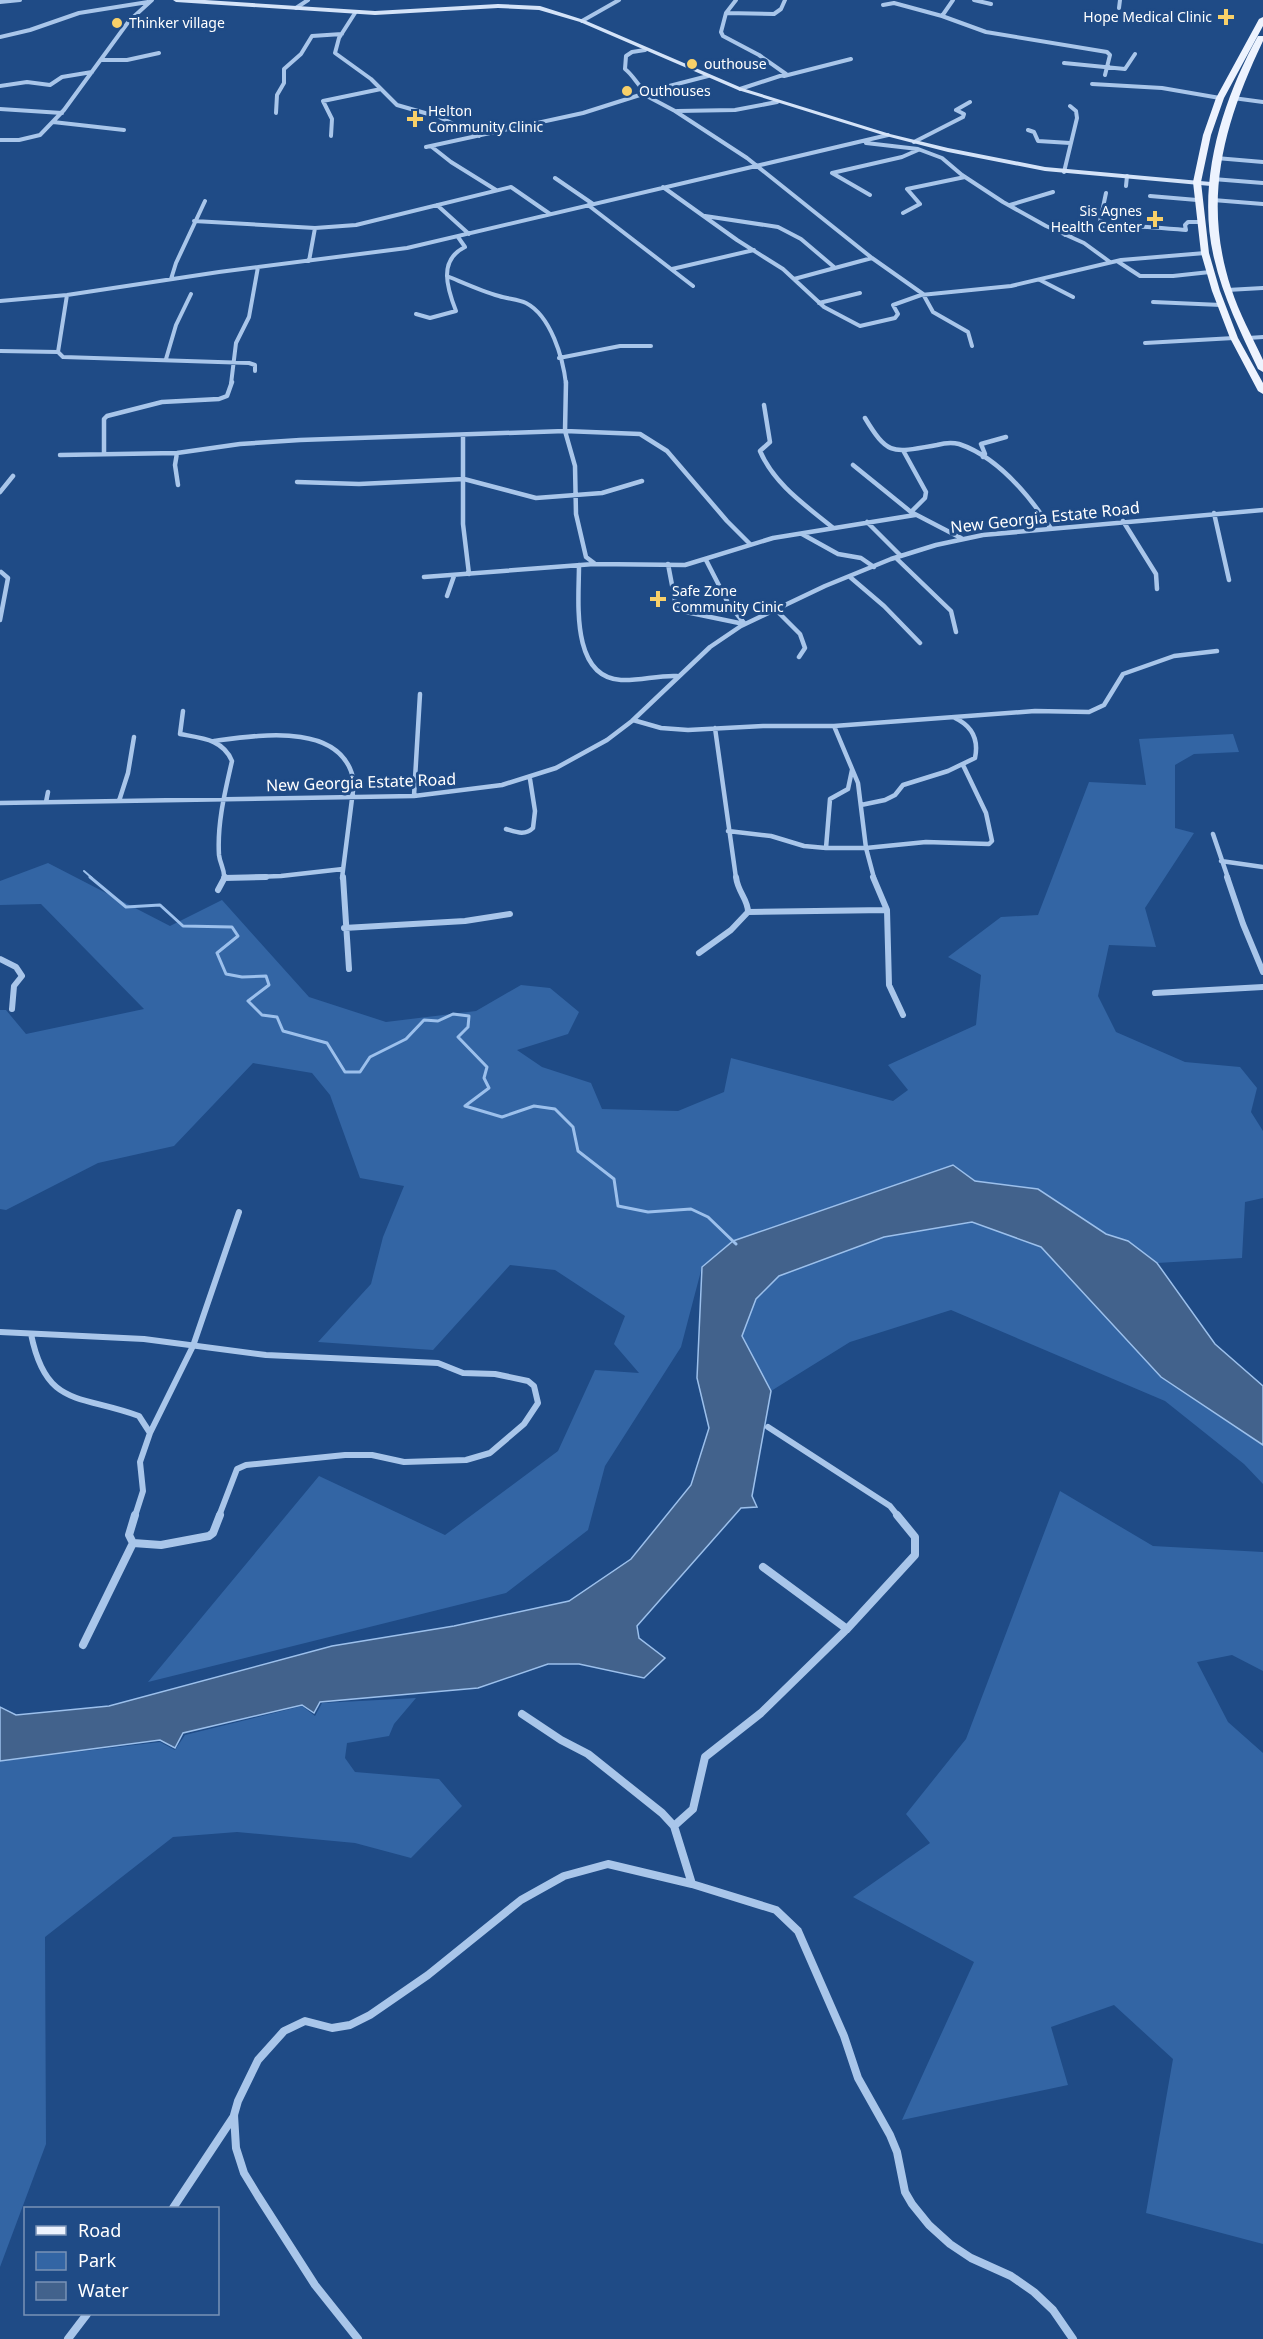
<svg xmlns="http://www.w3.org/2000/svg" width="1263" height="2339" font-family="'Noto Sans',sans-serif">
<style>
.green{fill:#3365a4}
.water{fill:#42628c;stroke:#9cc0ec;stroke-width:1.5}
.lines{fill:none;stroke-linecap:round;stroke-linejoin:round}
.stream-far1{stroke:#9cc0ec;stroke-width:2}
.stream{stroke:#9cc0ec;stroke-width:3}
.street-far3{stroke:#a9c6ea;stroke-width:4}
.street-far2{stroke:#a9c6ea;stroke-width:4.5}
.street-far1{stroke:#a9c6ea;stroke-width:6}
.street{stroke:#a9c6ea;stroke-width:8}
.secondary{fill:#d4e3f8;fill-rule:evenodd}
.primary{fill:#edf3fe;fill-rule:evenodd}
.poi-dot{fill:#f8d069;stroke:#1f4b86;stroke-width:2}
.labels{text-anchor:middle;stroke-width:6;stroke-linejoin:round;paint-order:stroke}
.far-poi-label{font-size:14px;fill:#fff;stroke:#1f4b86;text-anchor:start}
.street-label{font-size:16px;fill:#fff;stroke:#1f4b86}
</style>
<rect width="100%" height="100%" fill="#1f4b86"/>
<path class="green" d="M 1233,734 L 1239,752 L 1194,754 L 1175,765 L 1175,828 L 1194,833 L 1145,908 L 1156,947 L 1109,945 L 1098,996 L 1116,1032 L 1185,1062 L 1240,1067 L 1257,1088 L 1251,1112 L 1263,1131 L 1263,1198 L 1245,1202 L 1242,1258 L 1157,1263 L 1128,1241 L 1106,1234 L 1038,1189 L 975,1181 L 953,1165 L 733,1241 L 702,1267 L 681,1347 L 605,1466 L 588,1530 L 506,1593 L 148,1682 L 319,1476 L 445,1535 L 558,1451 L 595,1370 L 639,1373 L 614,1344 L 625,1316 L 555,1270 L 510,1265 L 433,1350 L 318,1342 L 371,1284 L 383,1237 L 404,1186 L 360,1178 L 330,1095 L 312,1073 L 253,1063 L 174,1146 L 98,1163 L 6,1210 L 0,1209 L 0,1010 L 6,1010 L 26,1034 L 144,1009 L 41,904 L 0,905 L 0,881 L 48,863 L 170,926 L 222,900 L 309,997 L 386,1022 L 476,1011 L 521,985 L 550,988 L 579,1012 L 568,1034 L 517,1050 L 542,1067 L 591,1083 L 602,1109 L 678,1111 L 724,1092 L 731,1058 L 893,1101 L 908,1090 L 888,1065 L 976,1025 L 981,975 L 948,957 L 1001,917 L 1038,915 L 1089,782 L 1146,785 L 1139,739 Z
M 972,1222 L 1041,1247 L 1161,1377 L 1263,1445 L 1263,1484 L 1244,1464 L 1165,1401 L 951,1310 L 850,1342 L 771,1391 L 742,1336 L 756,1299 L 779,1276 L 884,1237 Z
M 1060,1491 L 1153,1546 L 1263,1552 L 1263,1671 L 1232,1655 L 1197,1662 L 1228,1722 L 1263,1753 L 1263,2244 L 1146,2213 L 1173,2059 L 1114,2005 L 1051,2027 L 1068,2085 L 902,2120 L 974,1962 L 853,1897 L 930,1843 L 906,1814 L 966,1739 Z
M 416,1698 L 394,1724 L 389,1736 L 347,1743 L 345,1758 L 355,1772 L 439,1779 L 462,1806 L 411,1858 L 355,1843 L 237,1832 L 173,1837 L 45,1937 L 46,2144 L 0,2267 L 0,1761 L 160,1742 L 175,1750 L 185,1735 L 302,1706 L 315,1716 L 322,1703 Z"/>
<path class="water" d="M 953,1165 L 975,1181 L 1038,1189 L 1106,1234 L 1128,1241 L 1157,1263 L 1215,1344 L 1263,1386 L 1263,1445 L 1161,1377 L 1041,1247 L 972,1222 L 884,1237 L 779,1276 L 756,1299 L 742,1336 L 771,1391 L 752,1496 L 757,1507 L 741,1508 L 637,1626 L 639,1638 L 665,1658 L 644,1678 L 579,1664 L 548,1664 L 478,1688 L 320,1702 L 314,1713 L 302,1705 L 183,1733 L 175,1748 L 160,1740 L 0,1761 L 0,1707 L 16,1715 L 109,1706 L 332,1646 L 454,1626 L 569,1601 L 631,1559 L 691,1485 L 709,1428 L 697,1378 L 702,1267 L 733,1241 Z"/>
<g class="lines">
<path class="stream-far1" d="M 84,871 L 92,878"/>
<path class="stream" d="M 90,877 L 126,907 L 160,905 L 183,926 L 232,927 L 238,936 L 217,953 L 226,974 L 242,977 L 266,976 L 269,985 L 248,1001 L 262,1015 L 277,1017 L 283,1031 L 327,1043 L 345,1072 L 360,1072 L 370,1057 L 406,1039 L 424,1020 L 438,1021 L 453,1014 L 469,1016 L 468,1027 L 458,1037 L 487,1067 L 484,1078 L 489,1088 L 465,1106 L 502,1117 L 534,1106 L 555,1109 L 573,1127 L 578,1151 L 614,1179 L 618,1206 L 648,1212 L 691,1209 L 708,1217 L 736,1244"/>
<path class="street-far3" d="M 736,0 L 726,13 L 721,32 L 723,36 L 759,55 L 786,74 L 740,89
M 953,0 L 942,16 L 986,32 L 1107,52 L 1110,55 L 1105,75
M 974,0 L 991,4
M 0,2 L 20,0
M 883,5 L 894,3 L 942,16
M 296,8 L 308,0
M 1119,8 L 1120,0
M 355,13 L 339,38 L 335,53 L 371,79 L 397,105 L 439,117 L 479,136
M 726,13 L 774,14 L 781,9 L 785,0
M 582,21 L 619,0
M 0,37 L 30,30 L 79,13 L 148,2
M 101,60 L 127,60 L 159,53
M 1064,63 L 1125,69 L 1135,54
M 784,76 L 851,59
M 1092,84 L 1162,88 L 1220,98
M 0,86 L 27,82 L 50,85 L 62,77 L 92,72
M 646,92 L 708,76
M 643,94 L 675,111 L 747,158 L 872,258 L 923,294 L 933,312 L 968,332 L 972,346
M 1233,98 L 1263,102
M 0,109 L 62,113
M 677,111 L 735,110 L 777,102
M 276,113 L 277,95 L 284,83 L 284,69 L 301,54 L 312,36 L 342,34
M 53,122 L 124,130
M 1028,130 L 1034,132 L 1038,141 L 1070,143
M 331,136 L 332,119 L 323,101 L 381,89
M 0,140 L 19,140 L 40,135 L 64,110 L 129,21 L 152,0
M 914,142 L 963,117 L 964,114 L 956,110 L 970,102
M 866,143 L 918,149 L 942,158 L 962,175 L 1003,202 L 1046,226 L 1084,243 L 1110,262
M 426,147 L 583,113 L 643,94 L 646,92 C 637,85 634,76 625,69 L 626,56 L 632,52 L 645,50
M 432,147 L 451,162 L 496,190
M 1216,158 L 1263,162
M 1064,172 L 1077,118 L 1076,111 L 1070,106
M 555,178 L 593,204
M 1213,179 L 1263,183
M 1126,186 L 1127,176
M 663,187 L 737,240 L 783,269 L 824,307 L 860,326 L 895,318 L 898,314 L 893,305 L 921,295 L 1011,286 L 1121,260 L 1205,253
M 870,195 L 832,173 L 902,157 L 918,150
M 1150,196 L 1197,200
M 1213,200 L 1263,204
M 437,205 L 469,234
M 588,205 L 693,286
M 1010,205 L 1053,192
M 903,213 L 920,204 L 907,189 L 965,177
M 705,216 L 778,227 L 801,239 L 834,267
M 194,221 L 315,228 L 309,261
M 1099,226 L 1106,193
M 315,228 L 356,225 L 511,187 L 550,214
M 1065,235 C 1109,222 1141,226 1186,230 L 1185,225 L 1188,222 L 1200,222
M 1117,261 L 1140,276 L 1173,276 L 1210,272
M 672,269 L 754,250
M 447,276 C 464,283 481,291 499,296 C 508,299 518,299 526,303 C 551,316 563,358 566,384
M 171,279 L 176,263 L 205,201
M 794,279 L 872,258
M 1040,280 L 1073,297
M 1227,290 L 1263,288
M 67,295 L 58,352 L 63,357 L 249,363 L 255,365 L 255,371
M 0,301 L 67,295 L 219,272 L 407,248 L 888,135
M 1153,302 L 1221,305
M 819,303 L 860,293
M 416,314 L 430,318 L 456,311 C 447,288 438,260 465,247 L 458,237
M 1248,338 L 1263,337
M 1145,343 L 1234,338
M 0,351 L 58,352
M 559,358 L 620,346 L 651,346
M 166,359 L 176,325 L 191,294
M 231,384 L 236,343 L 249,317 L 258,267"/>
<path class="street-far2" d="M 566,382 L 565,431 L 575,466 L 576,514 L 586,557 L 594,563
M 764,405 L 770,442 L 760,451 C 774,484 805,505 832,527
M 865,418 C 889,458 894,452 937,445 C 944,443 952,442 959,444 C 998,457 1028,494 1050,527
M 463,435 L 463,524 L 469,574
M 904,452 L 926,492 L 925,498 L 911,512
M 177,453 L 175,465 L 178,485
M 104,454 L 104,419 L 107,416 L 162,402 L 219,399 L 227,396 L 232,382
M 60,455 L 177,453 L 240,444 L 300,440 L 565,431 L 640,434 L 667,451 L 727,521 L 750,544
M 983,457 L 985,454 L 981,444 L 1006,437
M 853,465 L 911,512 L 961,538
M 297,482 L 359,484 L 464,479 L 536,498 L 602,493 L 642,481
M 0,492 L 13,476
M 1214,513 L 1229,580
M 1123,521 L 1156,574 L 1157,589
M 867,522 L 900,555
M 802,534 L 838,554 L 861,558 L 874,567
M 896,558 L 951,611 L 956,632
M 706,560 L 728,603 L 744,623
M 668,564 L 676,606 L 681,611 L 744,624
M 579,565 C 579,600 570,677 621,680 C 640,681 658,675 677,676
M 424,577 L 594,564 L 685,565 L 773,538 L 915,515
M 850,577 L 884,606 L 920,643
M 447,596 L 454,576
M 775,609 L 800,634 L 805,648 L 799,657
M 0,620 L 8,578 L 1,572
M 183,711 L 180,734 C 201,738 223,739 232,761 C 225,792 217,823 219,855 C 220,864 225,870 224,878
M 633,720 L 661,728 L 688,730 L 763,726 L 834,726 L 1035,711 L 1089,712 L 1104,705 L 1123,674 L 1174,656 L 1217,651
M 834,726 L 858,783 L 866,848 L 874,878
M 715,728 L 736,878
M 214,741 C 259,735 345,721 354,783 L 342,878
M 414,796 L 420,694
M 119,801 L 128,773 L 134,737
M 46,802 L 48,792
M 0,803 L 414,796 L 502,785 L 556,768 L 607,740 L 632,721 L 710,647 L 741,626 L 825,586 L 891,559 L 936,545 L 983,535 L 1263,510
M 861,805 L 885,800 L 895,795 L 903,785 L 948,771 L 975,758 C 979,739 972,726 955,718
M 506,829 C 516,832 525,836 533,828 L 535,811 L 530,779
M 728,831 L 771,836 L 804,846 L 826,848 L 866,848 L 926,842 L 989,844 L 992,841 L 986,813 L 963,765
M 1213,834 L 1228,878
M 826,848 L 830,799 L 848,789 L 852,770
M 1221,861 L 1263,867
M 224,878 L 281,876 L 343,869"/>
<path class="street-far1" d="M 343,877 L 349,969
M 873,877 L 887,910 L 889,985 L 903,1015
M 1227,877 L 1243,924 L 1263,972
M 224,878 L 266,877
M 218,890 L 225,877
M 748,912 L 887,910
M 344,928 L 465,921 L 510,914
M 699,953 L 731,930 L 748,912 C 748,899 738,893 736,877
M 0,959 L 16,967 L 22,976 L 14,986 L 12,1009
M 1155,993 L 1263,987
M 0,1332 L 144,1339 L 266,1355 L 438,1363 L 463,1373 L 495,1374 L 528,1381 L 534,1386 L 538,1403 L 524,1424 L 490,1453 L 466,1460 L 404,1462 L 372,1455 L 345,1455 L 246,1465 L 237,1469 L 219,1516
M 31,1334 C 46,1408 79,1394 139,1416 L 150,1433 L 140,1462 L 143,1491 L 135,1516
M 768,1427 L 890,1506 L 898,1516
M 150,1433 L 193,1346 L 239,1212"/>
<path class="street" d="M 133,1543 L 161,1545 L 209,1536 L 213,1533 L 220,1515
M 763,1567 L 847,1629
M 83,1645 L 133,1543 L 129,1535 L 135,1515
M 522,1714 L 561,1740 L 588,1754 L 662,1813 L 674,1826 L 692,1884
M 674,1826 L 693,1809 L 705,1757 L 761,1713 L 847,1629 L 915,1555 L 915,1537 L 897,1515
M 173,2208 L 234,2116
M 68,2339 L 87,2314
M 358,2339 L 315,2285 L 258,2196 L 244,2173 L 236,2148 L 234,2115 L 238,2101 L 258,2060 L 284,2031 L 305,2021 L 332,2028 L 350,2025 L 370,2015 L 428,1975 L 521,1900 L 564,1876 L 608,1864 L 692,1884 L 776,1910 L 798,1931 L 844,2036 L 858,2078 L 890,2135 L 897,2152 L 905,2192 L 912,2204 L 929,2225 L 950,2244 L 971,2258 L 1011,2276 L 1034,2292 L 1053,2310 L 1073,2339"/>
<path class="secondary" d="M 173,0 L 205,0 L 375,11 L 498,4 L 540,6 L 584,20 L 742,88 L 890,134 L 948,148 L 1045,167 L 1211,182 L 1215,184 L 1211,186 L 1045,171 L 948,152 L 886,136 L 738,90 L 580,22 L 539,10 L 498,8 L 375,15 L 176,2 Z"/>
<path class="primary" d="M 1263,17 L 1263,26 L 1224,98 L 1211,135 L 1201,182 L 1209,253 L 1220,291 L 1238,338 L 1263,383 L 1263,394 L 1258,391 L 1230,338 L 1212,291 L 1201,253 L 1193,182 L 1203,135 L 1216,98 L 1259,19 Z
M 1258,36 L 1263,36 L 1263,41 C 1224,123 1202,199 1231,288 C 1239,313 1252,336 1263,360 L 1263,372 L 1258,369 C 1241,333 1223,297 1214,258 C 1196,183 1222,101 1258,36 Z"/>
</g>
<g class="poi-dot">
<path d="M1223 8h6v6h6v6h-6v6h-6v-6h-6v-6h6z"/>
<circle cx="117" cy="23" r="6"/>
<circle cx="692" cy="64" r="6"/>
<circle cx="627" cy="91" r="6"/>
<path d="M412 110h6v6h6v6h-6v6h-6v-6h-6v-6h6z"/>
<path d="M1152 210h6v6h6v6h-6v6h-6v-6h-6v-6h6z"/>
<path d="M655 590h6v6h6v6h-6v6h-6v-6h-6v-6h6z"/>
</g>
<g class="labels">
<g class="far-poi-label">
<text x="1212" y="22" text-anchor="end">Hope Medical Clinic</text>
<text x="129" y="28">Thinker village</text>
<text x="704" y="69">outhouse</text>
<text x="639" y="96">Outhouses</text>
<text x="428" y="116">Helton<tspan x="428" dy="16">Community Clinic</tspan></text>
<text x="1142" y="216" text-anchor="end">Sis Agnes<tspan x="1142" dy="16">Health Center</tspan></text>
<text x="672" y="596">Safe Zone<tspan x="672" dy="16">Community Cinic</tspan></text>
</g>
<g class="street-label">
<text transform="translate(1045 517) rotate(-6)" y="6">New Georgia Estate Road</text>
<text transform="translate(361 782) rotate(-2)" y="6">New Georgia Estate Road</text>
</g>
</g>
<rect x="24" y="2207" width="195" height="108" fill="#1f4b86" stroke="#7993b6" stroke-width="1.5"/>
<rect x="36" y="2226" width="30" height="9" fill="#edf3fe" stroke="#7993b6" stroke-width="1.5"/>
<text x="78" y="2237" font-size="18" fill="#ffffff">Road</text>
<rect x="36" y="2252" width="30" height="18" fill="#3365a4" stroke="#7993b6" stroke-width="1.5"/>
<text x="78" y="2267" font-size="18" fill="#ffffff">Park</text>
<rect x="36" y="2282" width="30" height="18" fill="#42628c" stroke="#7993b6" stroke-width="1.5"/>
<text x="78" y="2297" font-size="18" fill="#ffffff">Water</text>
</svg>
